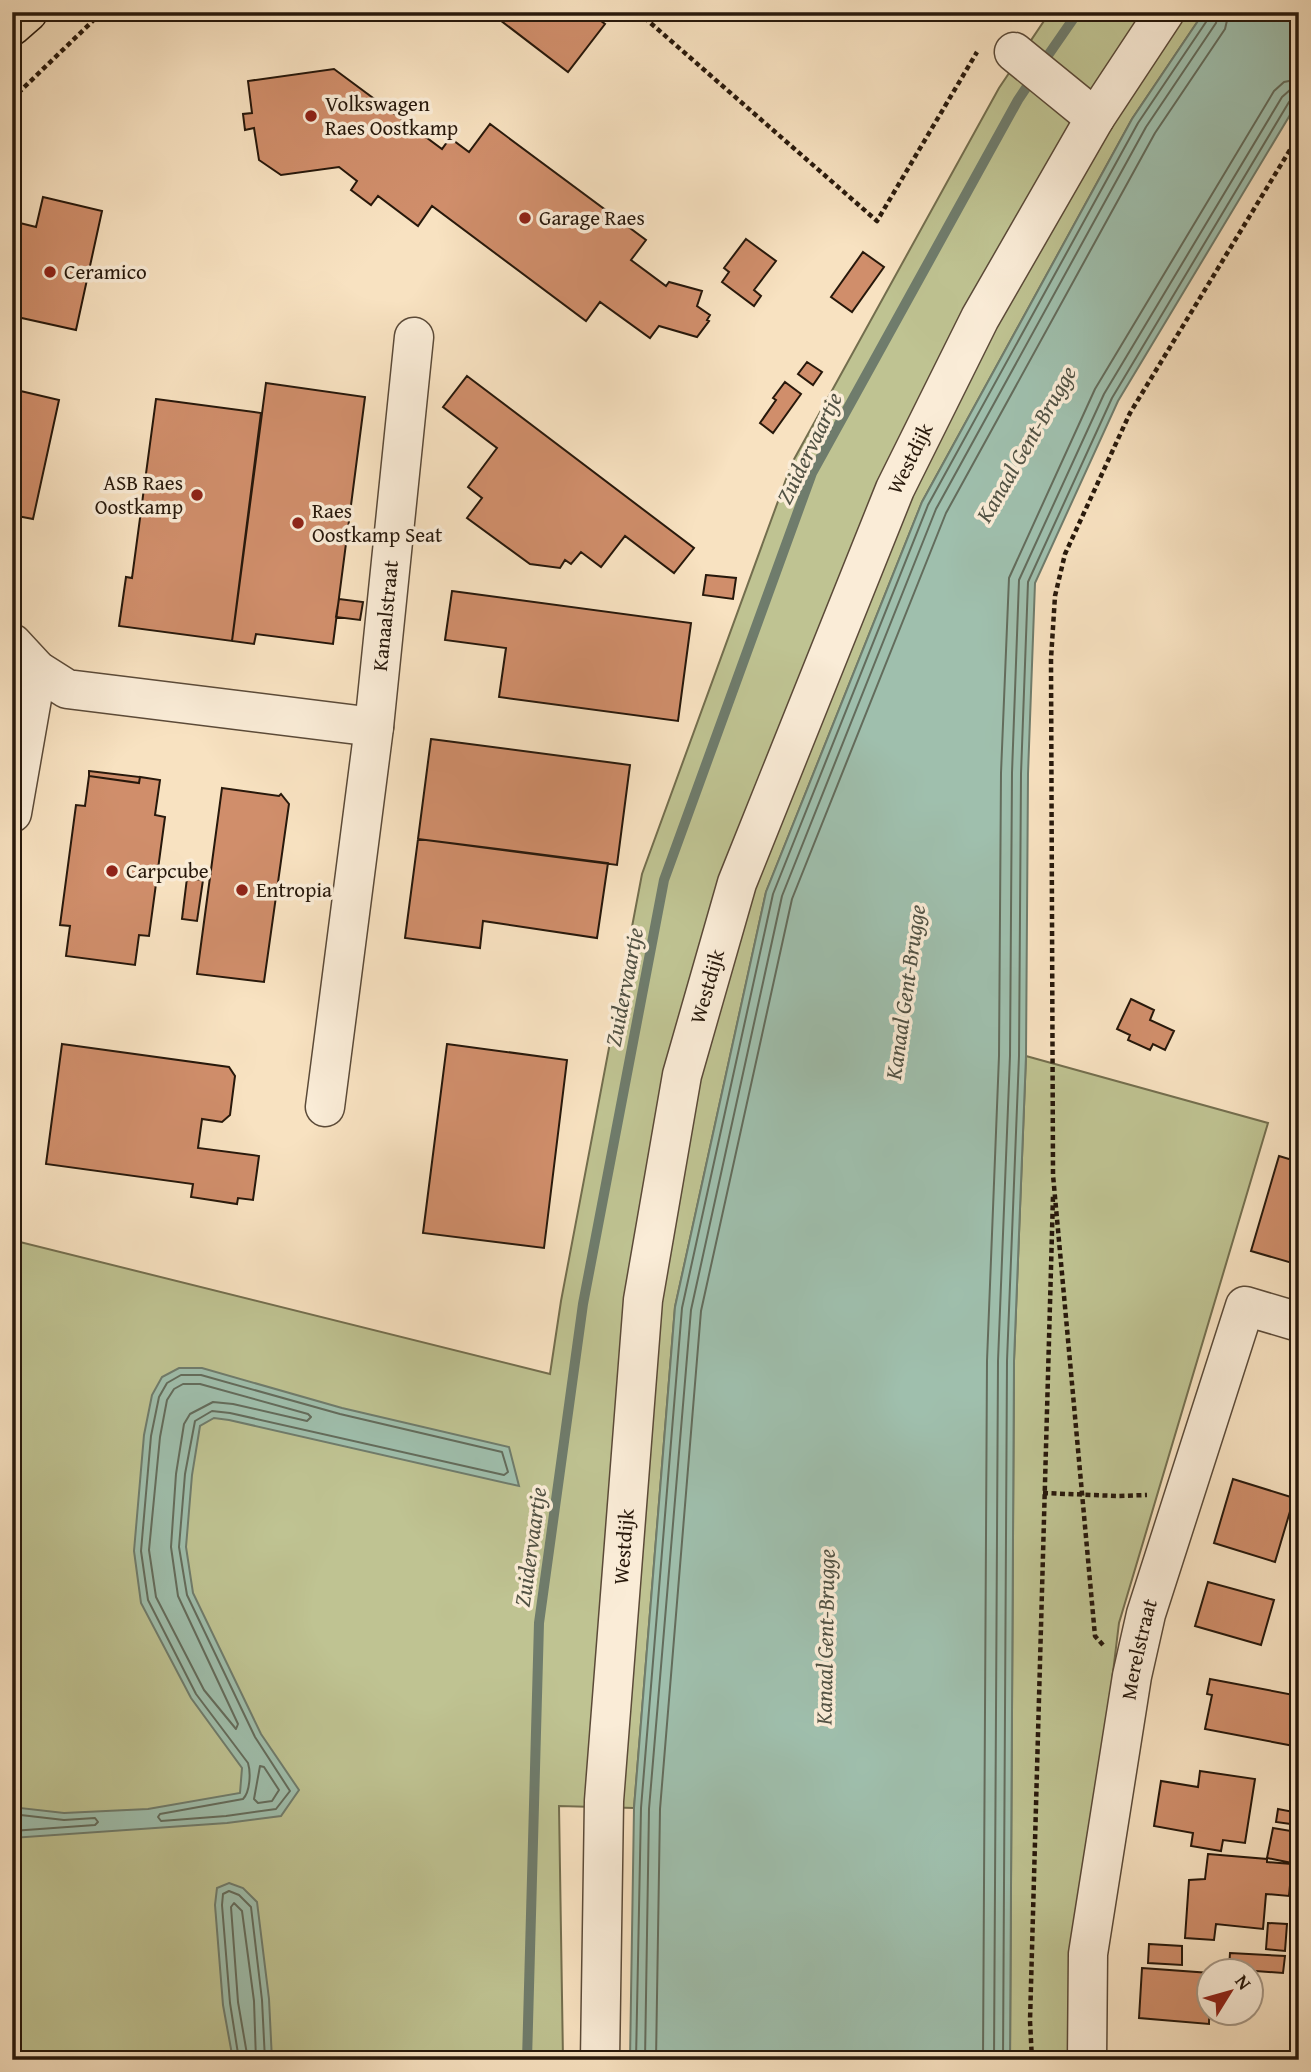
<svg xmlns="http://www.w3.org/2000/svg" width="1311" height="2072" font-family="'Gentium Book Plus',serif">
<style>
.green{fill:#bfc392;stroke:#736e4e;stroke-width:2}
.water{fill:#9fbfad;stroke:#6f7c6c;stroke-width:2}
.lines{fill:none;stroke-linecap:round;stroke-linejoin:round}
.shore{stroke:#636c5c;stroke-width:2}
.stream{stroke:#6f7c6c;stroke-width:10}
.building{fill:#d08e6b;stroke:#27180b;stroke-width:2}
.minor-casing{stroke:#5b4a38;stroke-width:41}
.major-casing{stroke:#27180b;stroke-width:41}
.path{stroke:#27180b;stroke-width:4.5;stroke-dasharray:5 3.5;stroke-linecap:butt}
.minor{stroke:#faecd7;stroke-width:38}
.major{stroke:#f8e2c1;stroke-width:38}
.poi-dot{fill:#8f2418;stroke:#faecd7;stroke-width:2.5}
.labels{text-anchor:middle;stroke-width:7;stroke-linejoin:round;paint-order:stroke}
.poi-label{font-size:21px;fill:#27180b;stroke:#faecd7;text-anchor:start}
.street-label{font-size:21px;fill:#27180b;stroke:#faecd7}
.water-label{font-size:23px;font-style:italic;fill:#515244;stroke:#faecd7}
</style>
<rect width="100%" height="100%" fill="#f8e2c1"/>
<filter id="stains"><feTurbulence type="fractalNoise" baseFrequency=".00286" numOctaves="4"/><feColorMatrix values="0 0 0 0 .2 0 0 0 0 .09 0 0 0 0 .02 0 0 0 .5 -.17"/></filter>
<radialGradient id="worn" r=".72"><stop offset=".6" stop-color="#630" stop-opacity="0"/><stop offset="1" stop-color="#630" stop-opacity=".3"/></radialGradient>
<path class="green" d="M 1050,12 L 1204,12 L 1132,119 L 922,502 L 766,892 L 675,1307 L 634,1808 L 559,1806 L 563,2060 L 12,2060 L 12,1240 L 550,1374 L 561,1301 L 642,874 L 792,463 L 999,88 Z
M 1026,1056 L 1268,1123 L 1119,1623 L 1074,1993 L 1075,2060 L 1010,2060 L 1014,1361 Z"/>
<path class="water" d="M 1204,12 L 1299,12 L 1299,100 L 1118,401 L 1035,583 L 1028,774 L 1026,1056 L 1014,1361 L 1010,2060 L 630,2060 L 634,1808 L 675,1307 L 766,892 L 922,502 L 1132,119 Z
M 179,1368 L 202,1368 L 342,1408 L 509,1447 L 519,1486 L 229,1420 L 214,1418 L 200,1426 L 192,1475 L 186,1547 L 193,1593 L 261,1734 L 299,1790 L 281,1816 L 227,1823 L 12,1838 L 12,1807 L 64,1813 L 148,1809 L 240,1793 L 242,1768 L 191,1698 L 141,1603 L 134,1551 L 144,1435 L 152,1395 L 162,1377 Z
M 229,1883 L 243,1888 L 257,1902 L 269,1999 L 272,2060 L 233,2060 L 223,2005 L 215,1905 L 217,1888 Z"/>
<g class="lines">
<path class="shore" d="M 181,1375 L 201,1375 L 340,1414 L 502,1452 L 508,1472 L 504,1475 L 230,1413 L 212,1411 L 195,1421 L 185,1474 L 179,1547 L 187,1595 L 255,1737 L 290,1791 L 276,1809 L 226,1816 L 161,1821 L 158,1817 L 160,1814 L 243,1799 C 250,1792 251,1773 248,1763 L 196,1694 L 148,1600 L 141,1551 L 151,1436 L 159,1397 L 167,1383 Z
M 183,1384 L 200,1384 L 308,1414 L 311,1417 L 307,1421 L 233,1404 L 213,1402 L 190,1414 L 184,1424 L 176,1474 L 171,1547 L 178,1596 L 238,1724 L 236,1729 L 204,1690 L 156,1597 L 149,1550 L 160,1437 L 167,1400 L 174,1389 Z
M 260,1766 L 264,1767 L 279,1790 L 272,1801 L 258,1803 L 254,1799 Z
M 12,1814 L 64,1820 L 95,1818 L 98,1822 L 95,1825 L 12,1831
M 239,2060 L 230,2003 L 222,1905 L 223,1894 L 229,1891 L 239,1895 L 251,1907 L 262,2000 L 265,2060
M 248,2060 L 238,2002 L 231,1907 L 234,1903 L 242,1911 L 254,2001 L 256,2060
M 636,2060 L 641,1808 L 682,1308 L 773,894 L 928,505 L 1138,123 L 1208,19 L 1210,12
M 645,2060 L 649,1809 L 691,1310 L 782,896 L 936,509 L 1146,127 L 1216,23 L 1218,12
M 656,2060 L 660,1809 L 701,1311 L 792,899 L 946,513 L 1155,133 L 1225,29 L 1229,12
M 983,2060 L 987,1361 L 999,1056 L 1001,773 L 1009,578 L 1095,389 L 1274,91 L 1284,82 L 1299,79
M 994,2060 L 998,1361 L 1010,1056 L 1012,773 L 1019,580 L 1104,394 L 1282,97 L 1290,90 L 1299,89
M 1003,2060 L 1007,1361 L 1019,1056 L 1021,774 L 1028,582 L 1112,398 L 1289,102 L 1299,98"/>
<path class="stream" d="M 1042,64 L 1078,12
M 527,2060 L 539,1623 L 583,1304 L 664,880 L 812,473 L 1018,100 L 1034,76"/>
</g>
<path class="building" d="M 506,12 L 589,12 L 605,24 L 568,72 L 500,20 Z
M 334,69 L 442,149 L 450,138 L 469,152 L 490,124 L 646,240 L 631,260 L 666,286 L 669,282 L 702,291 L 697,306 L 710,315 L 707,320 L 709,321 L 697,337 L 659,326 L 650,338 L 600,302 L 586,321 L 432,206 L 418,226 L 378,196 L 371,205 L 351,190 L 357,181 L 339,167 L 281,175 L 259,160 L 254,128 L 245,130 L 243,114 L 252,113 L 248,81 Z
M 43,197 L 102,211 L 76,330 L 17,317 L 12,339 L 12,221 L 36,227 Z
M 746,239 L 776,261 L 754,290 L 761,296 L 754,306 L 722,282 L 729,272 L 724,268 Z
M 863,252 L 884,267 L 852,312 L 831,297 Z
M 807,362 L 822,372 L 813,385 L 798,374 Z
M 467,376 L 694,548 L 674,573 L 625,536 L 601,567 L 581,552 L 571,564 L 565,560 L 560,568 L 530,564 L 467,518 L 482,498 L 468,487 L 497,448 L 443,407 Z
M 785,382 L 801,394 L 773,433 L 760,423 L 776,400 L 773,398 Z
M 266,383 L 365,397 L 333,644 L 256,634 L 254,644 L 232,641 Z
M 12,389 L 59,400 L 33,519 L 12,515 Z
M 156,399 L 261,413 L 232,641 L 119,626 L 126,577 L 132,578 Z
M 706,575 L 736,578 L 733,599 L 703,595 Z
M 452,591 L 691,623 L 678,721 L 499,697 L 506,648 L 445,640 Z
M 339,599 L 363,602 L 360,620 L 336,617 Z
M 431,739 L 630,765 L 617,865 L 418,839 Z
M 89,771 L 140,777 L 139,783 L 89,776 Z
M 89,776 L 139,783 L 140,777 L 160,780 L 155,815 L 165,817 L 149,936 L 139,935 L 135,965 L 66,956 L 70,926 L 60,925 L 76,805 L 85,806 Z
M 222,788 L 279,796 L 281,794 L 289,804 L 264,982 L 197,974 Z
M 418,839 L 608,863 L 597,938 L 483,921 L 480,948 L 405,938 Z
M 187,878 L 203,880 L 197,921 L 182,919 Z
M 1131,999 L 1154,1010 L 1150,1020 L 1174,1031 L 1165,1050 L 1153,1044 L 1150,1050 L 1128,1040 L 1130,1035 L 1117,1029 Z
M 62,1044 L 229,1067 L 235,1076 L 230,1115 L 222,1122 L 202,1119 L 198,1148 L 259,1156 L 253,1200 L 238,1198 L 237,1204 L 191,1197 L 193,1184 L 46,1164 Z
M 447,1044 L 567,1060 L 544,1248 L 423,1233 Z
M 1279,1156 L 1299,1162 L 1299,1265 L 1251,1251 Z
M 1233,1479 L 1294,1498 L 1275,1562 L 1214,1543 Z
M 1208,1582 L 1274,1600 L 1261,1645 L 1195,1626 Z
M 1210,1679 L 1299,1696 L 1299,1720 L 1294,1746 L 1205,1729 L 1212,1695 L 1207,1694 Z
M 1200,1771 L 1255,1779 L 1245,1843 L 1223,1840 L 1221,1851 L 1191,1846 L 1193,1833 L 1154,1826 L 1161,1781 L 1198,1787 Z
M 1278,1809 L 1299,1813 L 1298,1825 L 1276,1822 Z
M 1273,1828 L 1297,1832 L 1292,1863 L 1267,1858 Z
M 1208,1854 L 1267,1859 L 1267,1862 L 1292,1864 L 1289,1896 L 1266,1894 L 1263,1929 L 1216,1924 L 1214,1940 L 1185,1938 L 1189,1880 L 1205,1879 Z
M 1268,1923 L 1287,1924 L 1285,1951 L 1266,1949 Z
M 1149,1944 L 1182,1946 L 1182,1965 L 1148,1963 Z
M 1230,1953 L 1285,1956 L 1283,1973 L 1229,1969 Z
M 1142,1968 L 1210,1973 L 1209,2024 L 1139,2018 Z"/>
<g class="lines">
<g class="minor-casing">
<g id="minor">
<path d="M 1014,52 L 1095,118"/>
<path d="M 12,643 L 37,670 L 67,689 L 374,727 L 325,1107"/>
<path id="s1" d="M 374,727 L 414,337"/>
<path d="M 12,813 L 37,670"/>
<path id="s2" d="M 600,2060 L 604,1801 L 643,1300 L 682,1075 L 737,883 L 895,489 L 980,318 L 1095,118 L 1165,12"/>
<path id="s3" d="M 1087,2060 L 1088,1954 L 1132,1676 L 1146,1614 L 1245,1306 L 1299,1322"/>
</g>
</g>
<g class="major-casing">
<path id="major" d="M 12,26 L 28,12"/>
</g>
<path class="path" d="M 638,12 L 877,221 L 977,52
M 12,99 L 102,12
M 1043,1493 L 1118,1496 L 1147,1495
M 1103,1645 L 1095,1636 L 1053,1175 L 1051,659 L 1055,596 L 1065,554 L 1130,413 L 1299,135
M 1032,2060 L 1030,2021 L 1053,1196"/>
<use href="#minor" class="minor"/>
<use href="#major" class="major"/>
</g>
<g class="poi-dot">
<circle cx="311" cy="116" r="7"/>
<circle cx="525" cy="218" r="7"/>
<circle cx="50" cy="272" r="7"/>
<circle cx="197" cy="495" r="7"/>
<circle cx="298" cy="523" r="7"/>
<circle cx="112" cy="871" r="7"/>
<circle cx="242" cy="890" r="7"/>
</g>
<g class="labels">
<g class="poi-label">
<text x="325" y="111">Volkswagen<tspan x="325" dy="24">Raes Oostkamp</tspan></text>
<text x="539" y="225">Garage Raes</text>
<text x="64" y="279">Ceramico</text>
<text x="183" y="490" text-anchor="end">ASB Raes<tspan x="183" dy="24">Oostkamp</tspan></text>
<text x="312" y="518">Raes<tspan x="312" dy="24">Oostkamp Seat</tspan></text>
<text x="126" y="878">Carpcube</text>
<text x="256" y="897">Entropia</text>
</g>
<g class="street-label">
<text dy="7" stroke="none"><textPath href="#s2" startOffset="1648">Westdijk</textPath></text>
<text dy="7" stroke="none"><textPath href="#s1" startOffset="112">Kanaalstraat</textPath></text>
<text dy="7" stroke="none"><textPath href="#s2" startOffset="1082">Westdijk</textPath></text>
<text dy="7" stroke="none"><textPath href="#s2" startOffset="514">Westdijk</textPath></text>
<text dy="7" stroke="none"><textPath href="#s3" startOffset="415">Merelstraat</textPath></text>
</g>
<g class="water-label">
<text transform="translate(1026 444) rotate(-60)" y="8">Kanaal Gent-Brugge</text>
<text transform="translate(809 448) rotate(-64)" y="8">Zuidervaartje</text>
<text transform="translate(624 987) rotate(-79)" y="8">Zuidervaartje</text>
<text transform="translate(905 992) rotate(-82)" y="8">Kanaal Gent-Brugge</text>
<text transform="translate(530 1547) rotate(-82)" y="8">Zuidervaartje</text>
<text transform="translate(825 1637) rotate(-89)" y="8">Kanaal Gent-Brugge</text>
</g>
</g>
<rect width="1311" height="2072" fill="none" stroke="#f8e2c1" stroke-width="42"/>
<rect x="14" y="14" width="1283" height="2044" fill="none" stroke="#27180b" stroke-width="3.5"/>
<rect x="21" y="21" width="1269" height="2030" fill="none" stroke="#27180b" stroke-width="2"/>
<g transform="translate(1230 1992) rotate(53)"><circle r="33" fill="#faecd7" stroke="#a69785" stroke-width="2"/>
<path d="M0-5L12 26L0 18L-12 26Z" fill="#8f2418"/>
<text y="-10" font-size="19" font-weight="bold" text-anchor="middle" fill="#27180b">N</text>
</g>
<rect width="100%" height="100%" filter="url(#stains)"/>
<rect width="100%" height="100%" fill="url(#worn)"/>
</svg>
